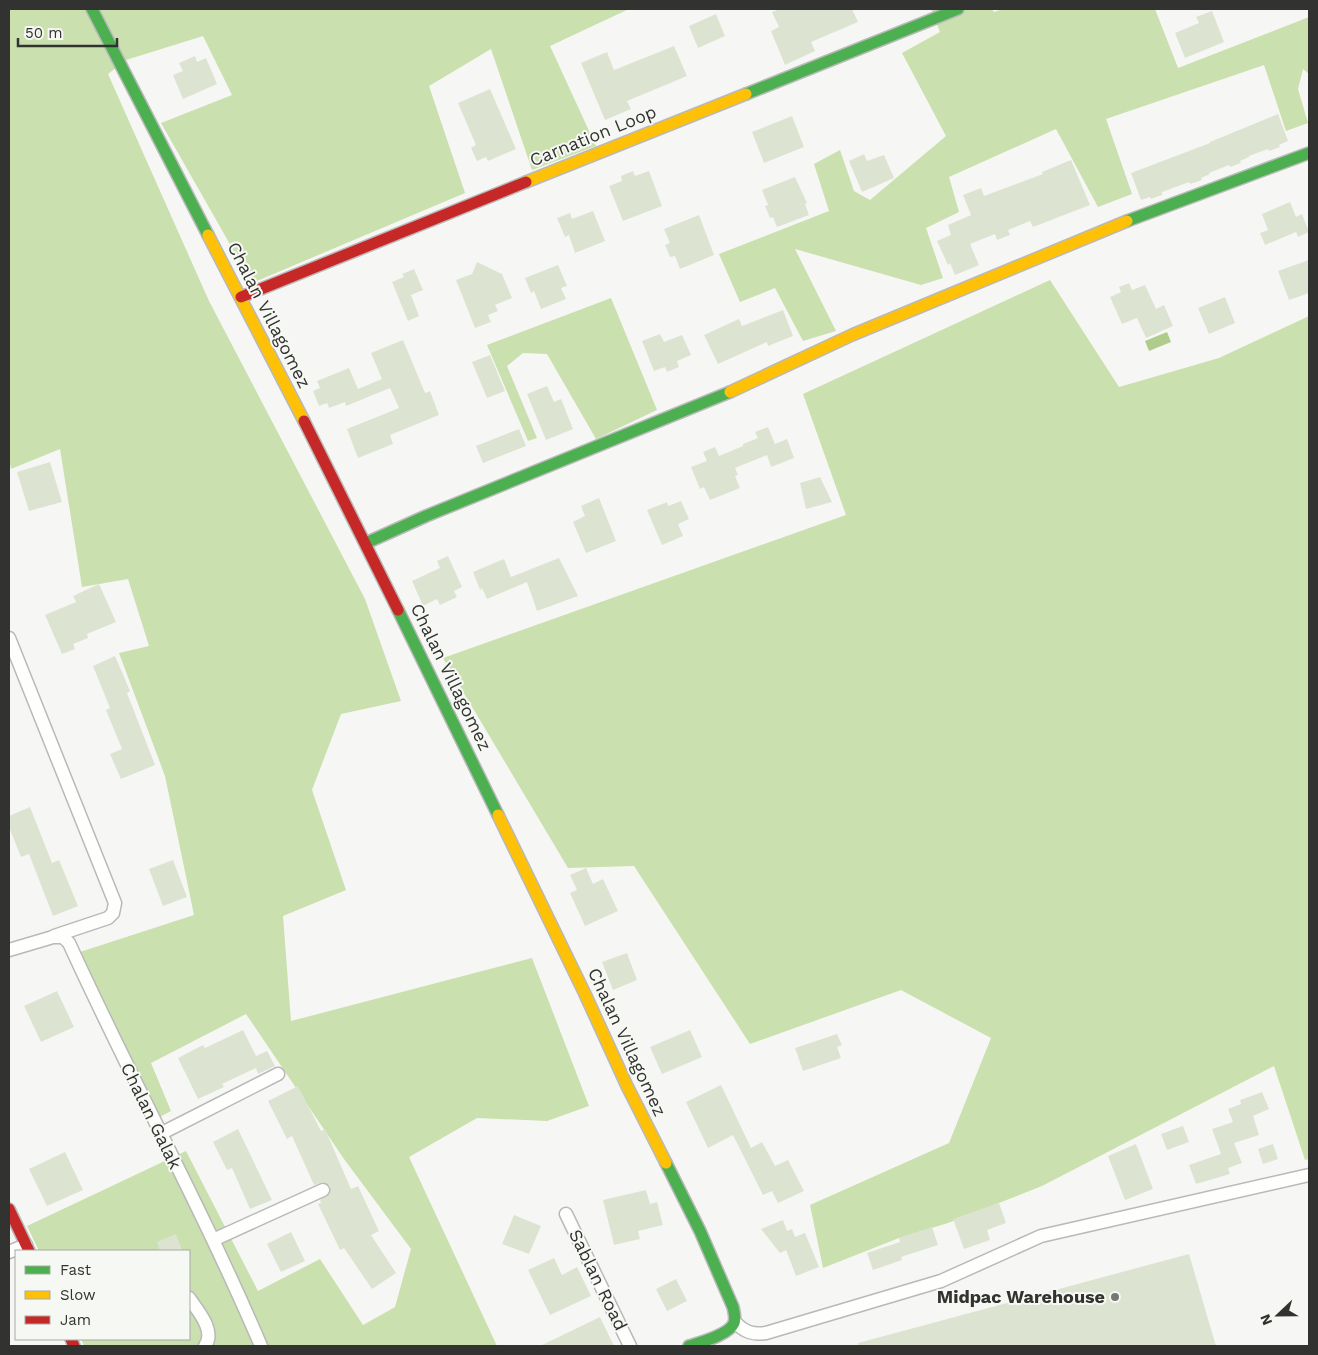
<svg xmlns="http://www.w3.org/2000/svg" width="1318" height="1355" font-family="'Work Sans',sans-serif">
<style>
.forest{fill:#cae0ae}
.water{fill:#b0cc8c}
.building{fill:#dce4d1}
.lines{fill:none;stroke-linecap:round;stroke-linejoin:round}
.street-casing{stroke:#b8b9b8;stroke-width:15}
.fast-casing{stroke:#b8b9b8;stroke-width:14}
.slow-casing{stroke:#b8b9b8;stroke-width:14}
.jam-casing{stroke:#b8b9b8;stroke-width:14}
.street{stroke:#fefefd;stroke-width:12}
.fast{stroke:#4caf50;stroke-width:11}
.slow{stroke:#ffc107;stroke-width:11}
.jam{stroke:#c62828;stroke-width:11}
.poi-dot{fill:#777875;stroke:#f6f8f3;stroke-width:2}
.labels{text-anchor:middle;stroke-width:4;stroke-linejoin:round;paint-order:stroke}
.street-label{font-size:18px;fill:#323331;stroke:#f6f8f3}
.poi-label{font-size:18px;font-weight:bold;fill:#323331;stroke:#f6f8f3;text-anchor:end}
</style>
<rect width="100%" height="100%" fill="#f6f7f4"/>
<path class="forest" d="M 9,9 L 629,9 L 550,46 L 596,146 L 532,170 L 491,49 L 429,86 L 465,193 L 252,283 L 161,123 L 232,95 L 203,36 L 126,60 L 108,74 L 209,301 L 365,599 L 401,701 L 341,714 L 312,790 L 346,890 L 283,916 L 291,1021 L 532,958 L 589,1106 L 547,1121 L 477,1118 L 409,1157 L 497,1346 L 84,1346 L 81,1339 L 189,1339 L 189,1251 L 39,1251 L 27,1226 L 186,1151 L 258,1291 L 320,1259 L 363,1325 L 395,1307 L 411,1249 L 344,1159 L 246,1014 L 151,1063 L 171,1111 L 156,1119 L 80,952 L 194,915 L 165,776 L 119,653 L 149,646 L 128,579 L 82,587 L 60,449 L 11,469 L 9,458 Z
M 931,9 L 992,9 L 994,12 L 1003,9 L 1155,9 L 1178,68 L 1309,17 L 1309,74 L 1303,69 L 1298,89 L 1308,123 L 1286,131 L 1264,65 L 1106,119 L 1132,194 L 1098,207 L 1056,129 L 949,177 L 959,212 L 926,228 L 943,278 L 921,285 L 795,249 L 836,331 L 803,341 L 775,288 L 740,302 L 719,254 L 829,211 L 814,164 L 840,150 L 854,191 L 870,200 L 946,136 L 902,53 L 940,32 Z
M 1050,280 L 1119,387 L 1219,358 L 1309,316 L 1309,1159 L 1305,1160 L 1274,1066 L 1042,1186 L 948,1223 L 899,1238 L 823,1268 L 810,1205 L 949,1143 L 991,1038 L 901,990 L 750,1044 L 634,866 L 568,868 L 443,658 L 846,515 L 803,394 Z
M 611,298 L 657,410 L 596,439 L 547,354 L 523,353 L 507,366 L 537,438 L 528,441 L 487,345 Z"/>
<path class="water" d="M 1167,332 L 1171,342 L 1149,351 L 1145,341 Z"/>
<path class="building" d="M 780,9 L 852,9 L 858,22 L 811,42 L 815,51 L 785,65 L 771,31 L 779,27 L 772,12 Z
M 1212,11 L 1224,42 L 1185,58 L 1175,33 L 1199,23 L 1196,17 Z
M 716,14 L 725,36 L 698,48 L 689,26 Z
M 674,46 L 687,76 L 627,101 L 631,109 L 605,120 L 581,63 L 607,52 L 614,70 Z
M 195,56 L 197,62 L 206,58 L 217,84 L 183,99 L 173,75 L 183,71 L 179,63 Z
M 490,89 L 516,149 L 488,161 L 486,157 L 477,161 L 471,148 L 476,145 L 458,103 Z
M 1278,114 L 1288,141 L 1279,145 L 1280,147 L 1269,151 L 1268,149 L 1249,156 L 1249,157 L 1240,161 L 1241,163 L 1230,167 L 1229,165 L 1209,173 L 1210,174 L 1201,178 L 1202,180 L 1190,184 L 1189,182 L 1162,192 L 1162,195 L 1151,199 L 1150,197 L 1141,200 L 1131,173 L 1210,143 L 1210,142 Z
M 792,116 L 804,147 L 764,163 L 752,132 Z
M 864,154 L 867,161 L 884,155 L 894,178 L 862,192 L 849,161 Z
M 1071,160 L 1090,205 L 1033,227 L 1030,221 L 1008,230 L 1010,235 L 997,240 L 995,234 L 970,244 L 979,265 L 955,275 L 950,263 L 948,265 L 937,241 L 951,235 L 948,225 L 971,215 L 963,195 L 981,188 L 984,196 L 1043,174 L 1042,172 Z
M 633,171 L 635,176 L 649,171 L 662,206 L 623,221 L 609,186 L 622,181 L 621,176 Z
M 795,177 L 807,203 L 805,204 L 809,215 L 777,227 L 773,217 L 770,218 L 765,206 L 768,205 L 762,190 Z
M 1290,202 L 1296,217 L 1302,214 L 1309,232 L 1298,237 L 1296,232 L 1265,245 L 1260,233 L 1268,230 L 1262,214 Z
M 593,211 L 605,241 L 575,253 L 569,235 L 565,237 L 557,218 L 570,213 L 572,219 Z
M 699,215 L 714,255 L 680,269 L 675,256 L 670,257 L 665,245 L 670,243 L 664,229 Z
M 1309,260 L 1309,293 L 1289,300 L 1278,271 Z
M 477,262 L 502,274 L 512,298 L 495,305 L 498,311 L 488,315 L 491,322 L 475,328 L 456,280 L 472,274 Z
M 558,265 L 567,286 L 561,288 L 566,299 L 541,309 L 534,291 L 531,293 L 525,278 Z
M 414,269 L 423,290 L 411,295 L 419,316 L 408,321 L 392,282 L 404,277 L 402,274 Z
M 1129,283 L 1132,290 L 1145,285 L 1156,309 L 1164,305 L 1173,326 L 1146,338 L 1137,318 L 1122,324 L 1110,297 L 1121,292 L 1119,287 Z
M 1225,297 L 1235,323 L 1209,334 L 1198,308 Z
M 783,310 L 793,336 L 768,346 L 767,342 L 718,364 L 704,335 L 739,319 L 742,326 Z
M 660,334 L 664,342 L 682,335 L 691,355 L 677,361 L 679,367 L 667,372 L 665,367 L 654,371 L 642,341 Z
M 403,340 L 425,393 L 430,391 L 439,415 L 390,435 L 393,444 L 358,458 L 347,429 L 399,408 L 390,388 L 346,406 L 345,402 L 329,408 L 327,403 L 319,406 L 313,391 L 320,388 L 317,381 L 349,368 L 358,389 L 382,379 L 371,353 Z
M 490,355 L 505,391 L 487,398 L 472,362 Z
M 547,386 L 554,402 L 561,399 L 573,429 L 546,440 L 527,394 Z
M 768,427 L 775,444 L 787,439 L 794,458 L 771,467 L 767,455 L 735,468 L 738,475 L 735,476 L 740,488 L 710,500 L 704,487 L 700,489 L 691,467 L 707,461 L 703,452 L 715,447 L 719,456 L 743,446 L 743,444 L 758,438 L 755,432 Z
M 519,429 L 526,446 L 483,463 L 476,446 Z
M 50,462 L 62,502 L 29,511 L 17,472 Z
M 820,477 L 832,502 L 806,509 L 800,483 Z
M 599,498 L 616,541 L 586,553 L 573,522 L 585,516 L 581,506 Z
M 681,501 L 689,519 L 678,524 L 683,536 L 662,545 L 647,510 L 667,502 L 668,506 Z
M 448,556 L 462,587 L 454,591 L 457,597 L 440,605 L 437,599 L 423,606 L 412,581 L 440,568 L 437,561 Z
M 559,558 L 578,596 L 537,611 L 527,582 L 487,599 L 482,588 L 480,590 L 473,572 L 504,559 L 511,577 Z
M 99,584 L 116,622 L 87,634 L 88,638 L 73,644 L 75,649 L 62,654 L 45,615 L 76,602 L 73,596 Z
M 115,656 L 130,691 L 127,693 L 155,765 L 121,779 L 110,754 L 122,749 L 106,710 L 110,708 L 93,666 Z
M 30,807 L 52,863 L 59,860 L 78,906 L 53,916 L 29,854 L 21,857 L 9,827 L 9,816 Z
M 173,860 L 187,897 L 163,906 L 149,869 Z
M 586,868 L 593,884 L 603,879 L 618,911 L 585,926 L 570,893 L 577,890 L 570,875 Z
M 627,953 L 637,980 L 613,990 L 602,962 Z
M 57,991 L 74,1027 L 41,1042 L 24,1006 Z
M 243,1030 L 256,1056 L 267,1051 L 275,1066 L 258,1074 L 256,1068 L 222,1084 L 224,1087 L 198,1099 L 178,1058 L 203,1045 L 205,1048 Z
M 690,1030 L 702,1057 L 662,1074 L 650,1047 Z
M 837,1034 L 842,1045 L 837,1047 L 841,1058 L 803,1071 L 795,1048 Z
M 721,1085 L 751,1148 L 762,1142 L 775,1166 L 788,1160 L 804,1191 L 778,1203 L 772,1191 L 763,1195 L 733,1135 L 708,1148 L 686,1102 Z
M 298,1086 L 321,1131 L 325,1129 L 351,1189 L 358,1186 L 379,1231 L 371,1235 L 396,1273 L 372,1289 L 344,1248 L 340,1250 L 318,1204 L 321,1203 L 320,1200 L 330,1194 L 330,1186 L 323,1182 L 314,1185 L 292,1136 L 287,1139 L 268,1101 Z
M 1262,1092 L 1269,1109 L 1253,1116 L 1259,1135 L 1234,1143 L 1242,1163 L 1228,1168 L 1230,1174 L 1196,1184 L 1189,1165 L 1221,1154 L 1212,1129 L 1233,1122 L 1228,1109 L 1241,1104 L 1240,1100 Z
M 1183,1126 L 1189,1142 L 1167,1150 L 1161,1134 Z
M 238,1129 L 272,1200 L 250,1209 L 232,1168 L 227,1170 L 213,1142 Z
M 1136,1144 L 1153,1189 L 1125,1200 L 1108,1156 Z
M 1273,1144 L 1278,1159 L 1263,1164 L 1258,1149 Z
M 65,1152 L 83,1190 L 47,1206 L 29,1169 Z
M 646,1190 L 650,1204 L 657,1202 L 663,1225 L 638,1231 L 640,1239 L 614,1245 L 603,1200 Z
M 999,1203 L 1006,1223 L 987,1230 L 990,1240 L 964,1249 L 953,1219 Z
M 514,1215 L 541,1226 L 529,1254 L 502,1244 Z
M 783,1220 L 787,1231 L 792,1229 L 795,1237 L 805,1233 L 819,1267 L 796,1276 L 786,1250 L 780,1253 L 761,1229 Z
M 932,1227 L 938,1245 L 901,1257 L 902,1260 L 873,1270 L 867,1253 L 900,1242 L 899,1238 Z
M 291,1232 L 305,1261 L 281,1272 L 267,1244 Z
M 176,1234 L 182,1251 L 160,1251 L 157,1242 Z
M 1189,1254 L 1216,1346 L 858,1346 L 858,1343 Z
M 554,1258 L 562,1275 L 577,1267 L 591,1296 L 550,1315 L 528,1270 Z
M 676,1279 L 687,1301 L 667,1311 L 656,1289 Z
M 600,1317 L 614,1346 L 540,1346 Z"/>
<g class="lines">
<g class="street-casing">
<path id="street" d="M 9,638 L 115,903 L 113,913 L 108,918 L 54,936
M 9,950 L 53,937 L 63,937 L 69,943 C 131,1079 203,1210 261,1346
M 160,1134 L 278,1074
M 566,1214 L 630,1346
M 213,1240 L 323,1190
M 9,1252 L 26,1245
M 189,1298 C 198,1311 216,1331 205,1346
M 735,1322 C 744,1332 753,1335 766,1333 L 941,1281 L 1041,1236 L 1309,1175"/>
</g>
<g class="fast-casing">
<path id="fast" d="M 92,9 L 208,235
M 746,94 L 958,9
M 1127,221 L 1309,153
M 366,543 L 426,516 L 730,392
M 398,610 L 498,815
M 666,1163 L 700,1231 L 733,1307 C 734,1312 736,1318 734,1323 C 729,1335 701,1342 689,1346"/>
</g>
<g class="slow-casing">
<path id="slow" d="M 526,182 L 746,94
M 208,235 L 304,421
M 730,392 L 852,335 L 1127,221
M 498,815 L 585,994 L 627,1086 L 666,1163"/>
</g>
<g class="jam-casing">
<path id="jam" d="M 241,297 L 526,182
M 304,421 L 398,610
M 9,1209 L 29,1251
M 71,1339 L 74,1346"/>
</g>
<use href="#street" class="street"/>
<use href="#fast" class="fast"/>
<use href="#slow" class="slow"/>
<use href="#jam" class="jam"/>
</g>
<circle class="poi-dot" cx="1115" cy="1297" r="5"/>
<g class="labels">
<g class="street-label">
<text transform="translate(593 136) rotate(-22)" y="6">Carnation Loop</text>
<text transform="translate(269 315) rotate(63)" y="6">Chalan Villagomez</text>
<text transform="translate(451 677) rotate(64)" y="6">Chalan Villagomez</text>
<text transform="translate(627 1042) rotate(65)" y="6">Chalan Villagomez</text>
<text transform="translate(151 1116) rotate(64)" y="6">Chalan Galak</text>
<text transform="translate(598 1280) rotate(64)" y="6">Sablan Road</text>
</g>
<g class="poi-label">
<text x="1105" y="1303">Midpac Warehouse</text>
</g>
</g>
<rect width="1318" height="1355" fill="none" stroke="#323331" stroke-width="20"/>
<rect x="15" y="1250" width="175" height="90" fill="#f6f8f3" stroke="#a8a9a5"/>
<rect x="25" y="1266" width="25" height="8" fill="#4caf50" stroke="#a8a9a5"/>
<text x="60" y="1275" font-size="15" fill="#323331">Fast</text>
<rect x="25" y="1291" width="25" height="8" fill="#ffc107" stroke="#a8a9a5"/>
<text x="60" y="1300" font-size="15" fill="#323331">Slow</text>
<rect x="25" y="1316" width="25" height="8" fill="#c62828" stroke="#a8a9a5"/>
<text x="60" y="1325" font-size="15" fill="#323331">Jam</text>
<g transform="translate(1278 1315) rotate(248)" stroke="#f6f8f3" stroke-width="4" paint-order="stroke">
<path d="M0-4L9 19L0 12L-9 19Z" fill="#323331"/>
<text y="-8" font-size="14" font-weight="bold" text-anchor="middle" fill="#323331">N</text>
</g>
<path d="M18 38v8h99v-8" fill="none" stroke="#323331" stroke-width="2.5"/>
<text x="25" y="38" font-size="15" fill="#323331" stroke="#f6f8f3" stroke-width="4" paint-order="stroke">50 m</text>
</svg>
